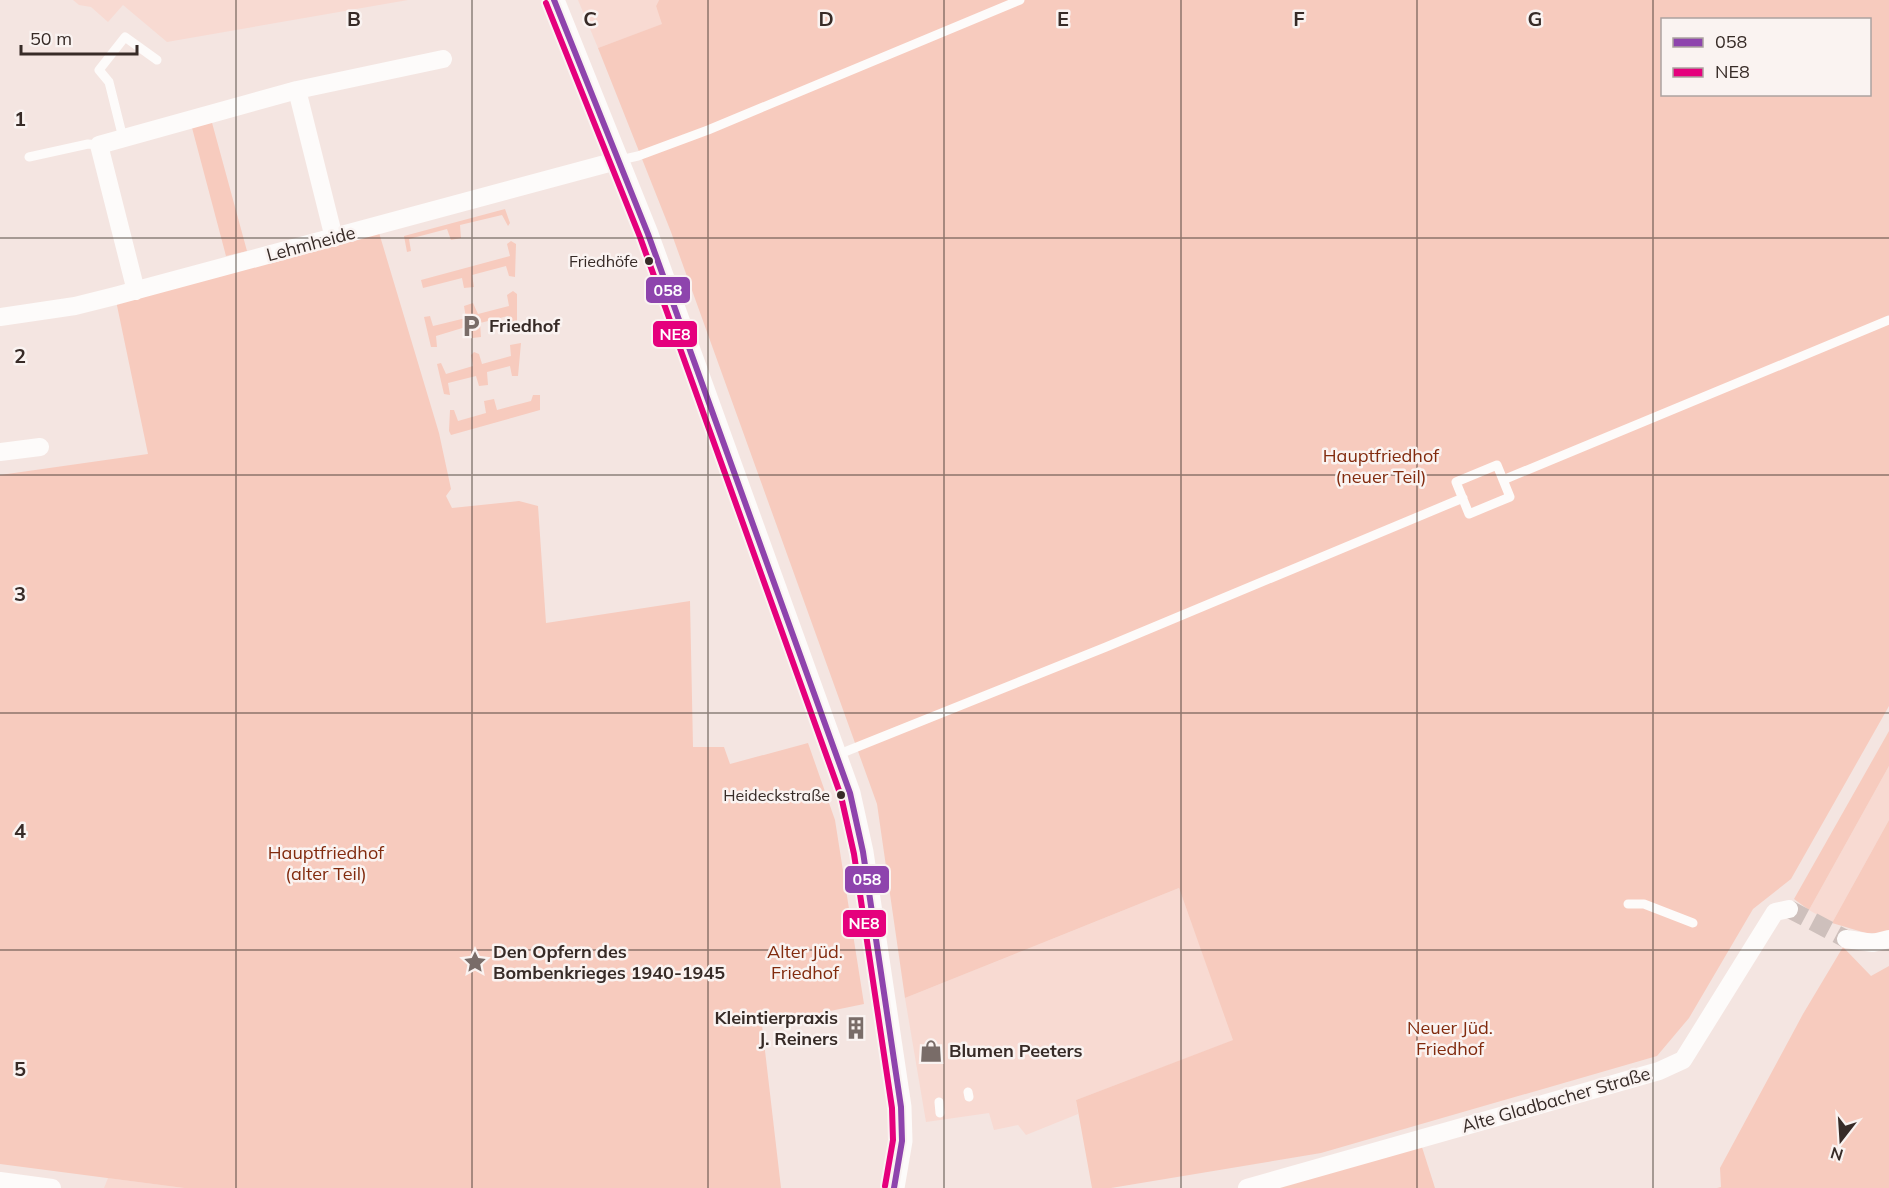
<svg xmlns="http://www.w3.org/2000/svg" width="1889" height="1188" font-family="Mulish,sans-serif">
<style>
.built{fill:#f8dad2}
.green{fill:#f7cbbe;fill-rule:evenodd}
.lines{fill:none;stroke-linecap:round;stroke-linejoin:round}
.minor-tunnel{stroke:#cec0bc;stroke-width:18;stroke-dasharray:18 9;stroke-linecap:butt}
.service{stroke:#fdfbfa;stroke-width:9}
.minor{stroke:#fdfbfa;stroke-width:18}
.tertiary{stroke:#fdfbfa;stroke-width:21}
.bus-1-casing{stroke:#faf3f1;stroke-width:10}
.bus-2-casing{stroke:#faf3f1;stroke-width:10}
.bus-1{stroke:#8e44ad;stroke-width:6}
.bus-2{stroke:#e5007d;stroke-width:6}
.grid{fill:none;stroke:#372b27;stroke-width:1.5;stroke-opacity:0.55}
.bus-dot{fill:#372b27;stroke:#faf3f1;stroke-width:2}
.labels{text-anchor:middle;stroke-width:5;stroke-linejoin:round;paint-order:stroke}
.bus-label{font-size:16px;fill:#372b27;stroke:#faf3f1;text-anchor:end}
.street-label{font-size:18px;fill:#372b27;stroke:#faf3f1}
.poi-label{font-size:18px;font-weight:bold;fill:#372b27;stroke:#faf3f1;text-anchor:start}
.park-label{font-size:18px;fill:#822b0e;stroke:#faf3f1}
.grid-label{font-size:20px;text-anchor:middle;font-weight:bold;fill:#372b27;stroke:#faf3f1;stroke-width:5;stroke-linejoin:round;paint-order:stroke}
.line-badge{stroke:#faf3f1;stroke-width:2}
.badge-label{font-size:16px;text-anchor:middle;font-weight:bold;fill:#fff}
</style>
<rect width="100%" height="100%" fill="#f4e5e1"/>
<path class="built" d="M 73,0 L 408,0 L 167,42 L 123,5 L 108,22 L 91,7 L 79,5 Z
M 578,0 L 659,0 L 656,6 L 663,24 L 598,48 Z
M 1889,766 L 1889,820 L 1832,923 L 1809,910 Z
M 1179,888 L 1234,1040 L 1076,1100 L 1078,1114 L 1026,1135 L 1018,1125 L 994,1130 L 989,1113 L 926,1122 L 905,998 Z
M 108,1178 L 184,1188 L 104,1188 Z"/>
<path class="green" d="M 659,0 L 1889,0 L 1889,706 L 1791,879 L 1753,909 L 1689,1018 L 1657,1056 L 1321,1153 L 1111,1188 L 1092,1188 L 1076,1100 L 1233,1040 L 1179,888 L 905,998 L 877,804 L 671,232 L 598,48 L 662,24 L 656,6 ZM 1662,20 L 1870,20 L 1870,94 L 1662,94 Z
M 211,119 L 247,251 L 226,256 L 191,124 Z
M 505,209 L 510,223 L 508,226 L 502,215 L 460,225 L 461,238 L 451,240 L 447,229 L 409,239 L 411,251 L 407,252 L 404,236 Z
M 377,226 L 439,433 L 451,489 L 446,496 L 452,508 L 519,501 L 538,506 L 546,623 L 690,601 L 693,747 L 724,747 L 730,764 L 808,743 L 835,820 L 864,1004 L 762,1025 L 781,1188 L 184,1188 L 0,1164 L 0,475 L 148,454 L 115,296 Z
M 511,241 L 516,244 L 515,277 L 509,276 L 506,266 L 472,275 L 474,287 L 464,288 L 462,278 L 423,288 L 421,280 L 510,256 L 507,244 Z
M 513,291 L 517,294 L 517,326 L 514,327 L 511,326 L 508,316 L 480,323 L 481,337 L 472,338 L 469,326 L 436,336 L 437,347 L 431,347 L 424,317 L 430,316 L 433,326 L 466,318 L 464,306 L 473,303 L 478,314 L 509,306 L 507,295 Z
M 521,343 L 518,376 L 512,376 L 510,366 L 487,372 L 488,385 L 479,386 L 476,376 L 448,383 L 450,395 L 444,394 L 437,364 L 441,363 L 446,374 L 473,366 L 471,355 L 474,352 L 479,354 L 482,364 L 511,356 L 510,345 Z
M 533,395 L 540,395 L 540,410 L 451,435 L 449,431 L 450,410 L 454,410 L 458,421 L 486,413 L 484,401 L 494,399 L 497,410 L 531,401 Z
M 1889,731 L 1889,766 L 1809,910 L 1794,899 Z
M 1889,820 L 1889,933 L 1866,933 L 1832,923 Z
M 1843,947 L 1871,976 L 1889,966 L 1889,1188 L 1717,1188 L 1721,1187 L 1720,1168 L 1803,1014 Z
M 1421,1144 L 1435,1188 L 1277,1188 Z"/>
<g class="lines">
<path class="minor-tunnel" d="M 1789,909 L 1846,939"/>
<path class="service" d="M 123,138 L 109,82 L 99,70 L 125,37 L 157,60
M 29,157 L 88,144 L 99,145
M 620,160 L 638,156 L 708,130 L 1020,0
M 1497,465 L 1510,497 L 1469,514 L 1456,482 Z
M 1503,480 L 1889,320
M 837,755 L 1106,647 L 1463,498
M 1628,904 L 1644,904 L 1693,923
M 968,1092 L 969,1097
M 939,1102 L 940,1113"/>
<path class="minor" d="M 297,90 L 334,238
M 136,291 L 99,145 L 297,90 L 443,59
M 0,317 L 75,306 L 115,296 L 620,160
M 0,452 L 40,447
M 1846,939 L 1873,943 L 1889,939
M 0,1181 L 52,1188
M 1247,1188 L 1659,1071 L 1683,1060 L 1775,912 L 1789,909"/>
<path class="tertiary" d="M 554,0 L 648,234 L 850,793 L 863,852 L 901,1107 L 902,1141 L 894,1188"/>
<g class="bus-1-casing">
<path id="bus-1" d="M 554,0 L 648,234 L 850,793 L 863,852 L 901,1107 L 902,1141 L 894,1188"/>
</g>
<g class="bus-2-casing">
<path id="bus-2" d="M 546,3 L 640,237 L 841,796 L 854,854 L 892,1108 L 893,1140 L 885,1186"/>
</g>
<use href="#bus-1" class="bus-1"/>
<use href="#bus-2" class="bus-2"/>
</g>
<path class="grid" d="M 236,0 L 236,1188M 472,0 L 472,1188M 708,0 L 708,1188M 944,0 L 944,1188M 1181,0 L 1181,1188M 1417,0 L 1417,1188M 1653,0 L 1653,1188M 0,238 L 1889,238M 0,475 L 1889,475M 0,713 L 1889,713M 0,950 L 1889,950"/>
<defs>
<g id="parking-bare" transform="scale(1.8)"><path d="M-3.5-5.5H1a3.5 3.5 0 0 1 0 7H-1V5.5H-3.5ZM-1-3.4V-.6H.8a1.4 1.4 0 0 0 0-2.8Z" fill="#796c68" stroke="#faf3f1" stroke-width="2.5" paint-order="stroke"/></g>
<g id="sight-bare" transform="scale(1.8)"><path d="M0-6L1.8-2.2L6-1.7L2.9 1.2L3.7 5.4L0 3.3L-3.7 5.4L-2.9 1.2L-6-1.7L-1.8-2.2Z" fill="#796c68" stroke="#faf3f1" stroke-width="2.5" paint-order="stroke"/></g>
<g id="building-bare" transform="scale(1.8)"><path d="M-4-6H4V6H1V3H-1V6H-4ZM-2.5-4.3h1.7v1.8h-1.7ZM.8-4.3h1.7v1.8H.8ZM-2.5-1h1.7V.8h-1.7ZM.8-1h1.7V.8H.8Z" fill="#796c68" stroke="#faf3f1" stroke-width="2.5" paint-order="stroke"/></g>
<g id="shop-bare" transform="scale(1.8)"><path d="M-5-2.5h2.3a2.7 3.5 0 0 1 5.4 0H5L5.5 6h-11ZM-1.5-2.5h3a1.5 2.3 0 0 0-3 0Z" fill="#796c68" stroke="#faf3f1" stroke-width="2.5" paint-order="stroke"/></g>
</defs>
<g fill-rule="evenodd">
<use href="#parking-bare" x="471" y="326"/>
<use href="#sight-bare" x="475" y="962"/>
<use href="#building-bare" x="856" y="1028"/>
<use href="#shop-bare" x="931" y="1051"/>
</g>
<g class="bus-dot">
<circle cx="649" cy="261" r="5"/>
<circle cx="841" cy="795" r="5"/>
</g>
<g class="labels">
<g class="bus-label">
<text x="638" y="267">Friedhöfe</text>
<text x="830" y="801">Heideckstraße</text>
</g>
<g class="street-label">
<text transform="translate(311 244) rotate(-15)" y="6">Lehmheide</text>
<text transform="translate(1556 1100) rotate(-16)" y="6">Alte Gladbacher Straße</text>
</g>
<g class="poi-label">
<text x="489" y="332">Friedhof</text>
<text x="493" y="958">Den Opfern des<tspan x="493" dy="21">Bombenkrieges 1940-1945</tspan></text>
<text x="838" y="1024" text-anchor="end">Kleintierpraxis<tspan x="838" dy="21">J. Reiners</tspan></text>
<text x="949" y="1057">Blumen Peeters</text>
</g>
<g class="park-label">
<text x="1381" y="462">Hauptfriedhof<tspan x="1381" dy="21">(neuer Teil)</tspan></text>
<text x="326" y="859">Hauptfriedhof<tspan x="326" dy="21">(alter Teil)</tspan></text>
<text x="805" y="958">Alter Jüd.<tspan x="805" dy="21">Friedhof</tspan></text>
<text x="1450" y="1034">Neuer Jüd.<tspan x="1450" dy="21">Friedhof</tspan></text>
</g>
</g>
<g class="grid-label">
<text x="354" y="26">B</text>
<text x="590" y="26">C</text>
<text x="826" y="26">D</text>
<text x="1063" y="26">E</text>
<text x="1299" y="26">F</text>
<text x="1535" y="26">G</text>
<text x="20" y="126">1</text>
<text x="20" y="363">2</text>
<text x="20" y="601">3</text>
<text x="20" y="838">4</text>
<text x="20" y="1076">5</text>
</g>
<g class="line-badge">
<rect x="645" y="276" width="46" height="28" rx="6" fill="#8e44ad"/>
<rect x="652" y="320" width="46" height="28" rx="6" fill="#e5007d"/>
<rect x="844" y="865" width="46" height="29" rx="6" fill="#8e44ad"/>
<rect x="842" y="909" width="45" height="29" rx="6" fill="#e5007d"/>
</g>
<g class="badge-label">
<text x="668" y="296">058</text>
<text x="675" y="340">NE8</text>
<text x="867" y="885">058</text>
<text x="864" y="929">NE8</text>
</g>
<rect x="1661" y="18" width="210" height="78" fill="#faf3f1" stroke="#aca3a0" stroke-width="1.5"/>
<rect x="1673" y="38" width="30" height="9" fill="#8e44ad" stroke="#aca3a0" stroke-width="1.5"/>
<text x="1715" y="48" font-size="18" fill="#372b27">058</text>
<rect x="1673" y="68" width="30" height="9" fill="#e5007d" stroke="#aca3a0" stroke-width="1.5"/>
<text x="1715" y="78" font-size="18" fill="#372b27">NE8</text>
<g transform="translate(1841 1140) rotate(197)" stroke="#faf3f1" stroke-width="4.5" paint-order="stroke">
<path d="M0-4.5L10 22L0 15L-10 22Z" fill="#372b27"/>
<text y="-9" font-size="16" font-weight="bold" text-anchor="middle" fill="#372b27">N</text>
</g>
<path d="M21 45v9h116v-9" fill="none" stroke="#372b27" stroke-width="3"/>
<text x="30" y="45" font-size="18" fill="#372b27" stroke="#faf3f1" stroke-width="4.5" paint-order="stroke">50 m</text>
</svg>
